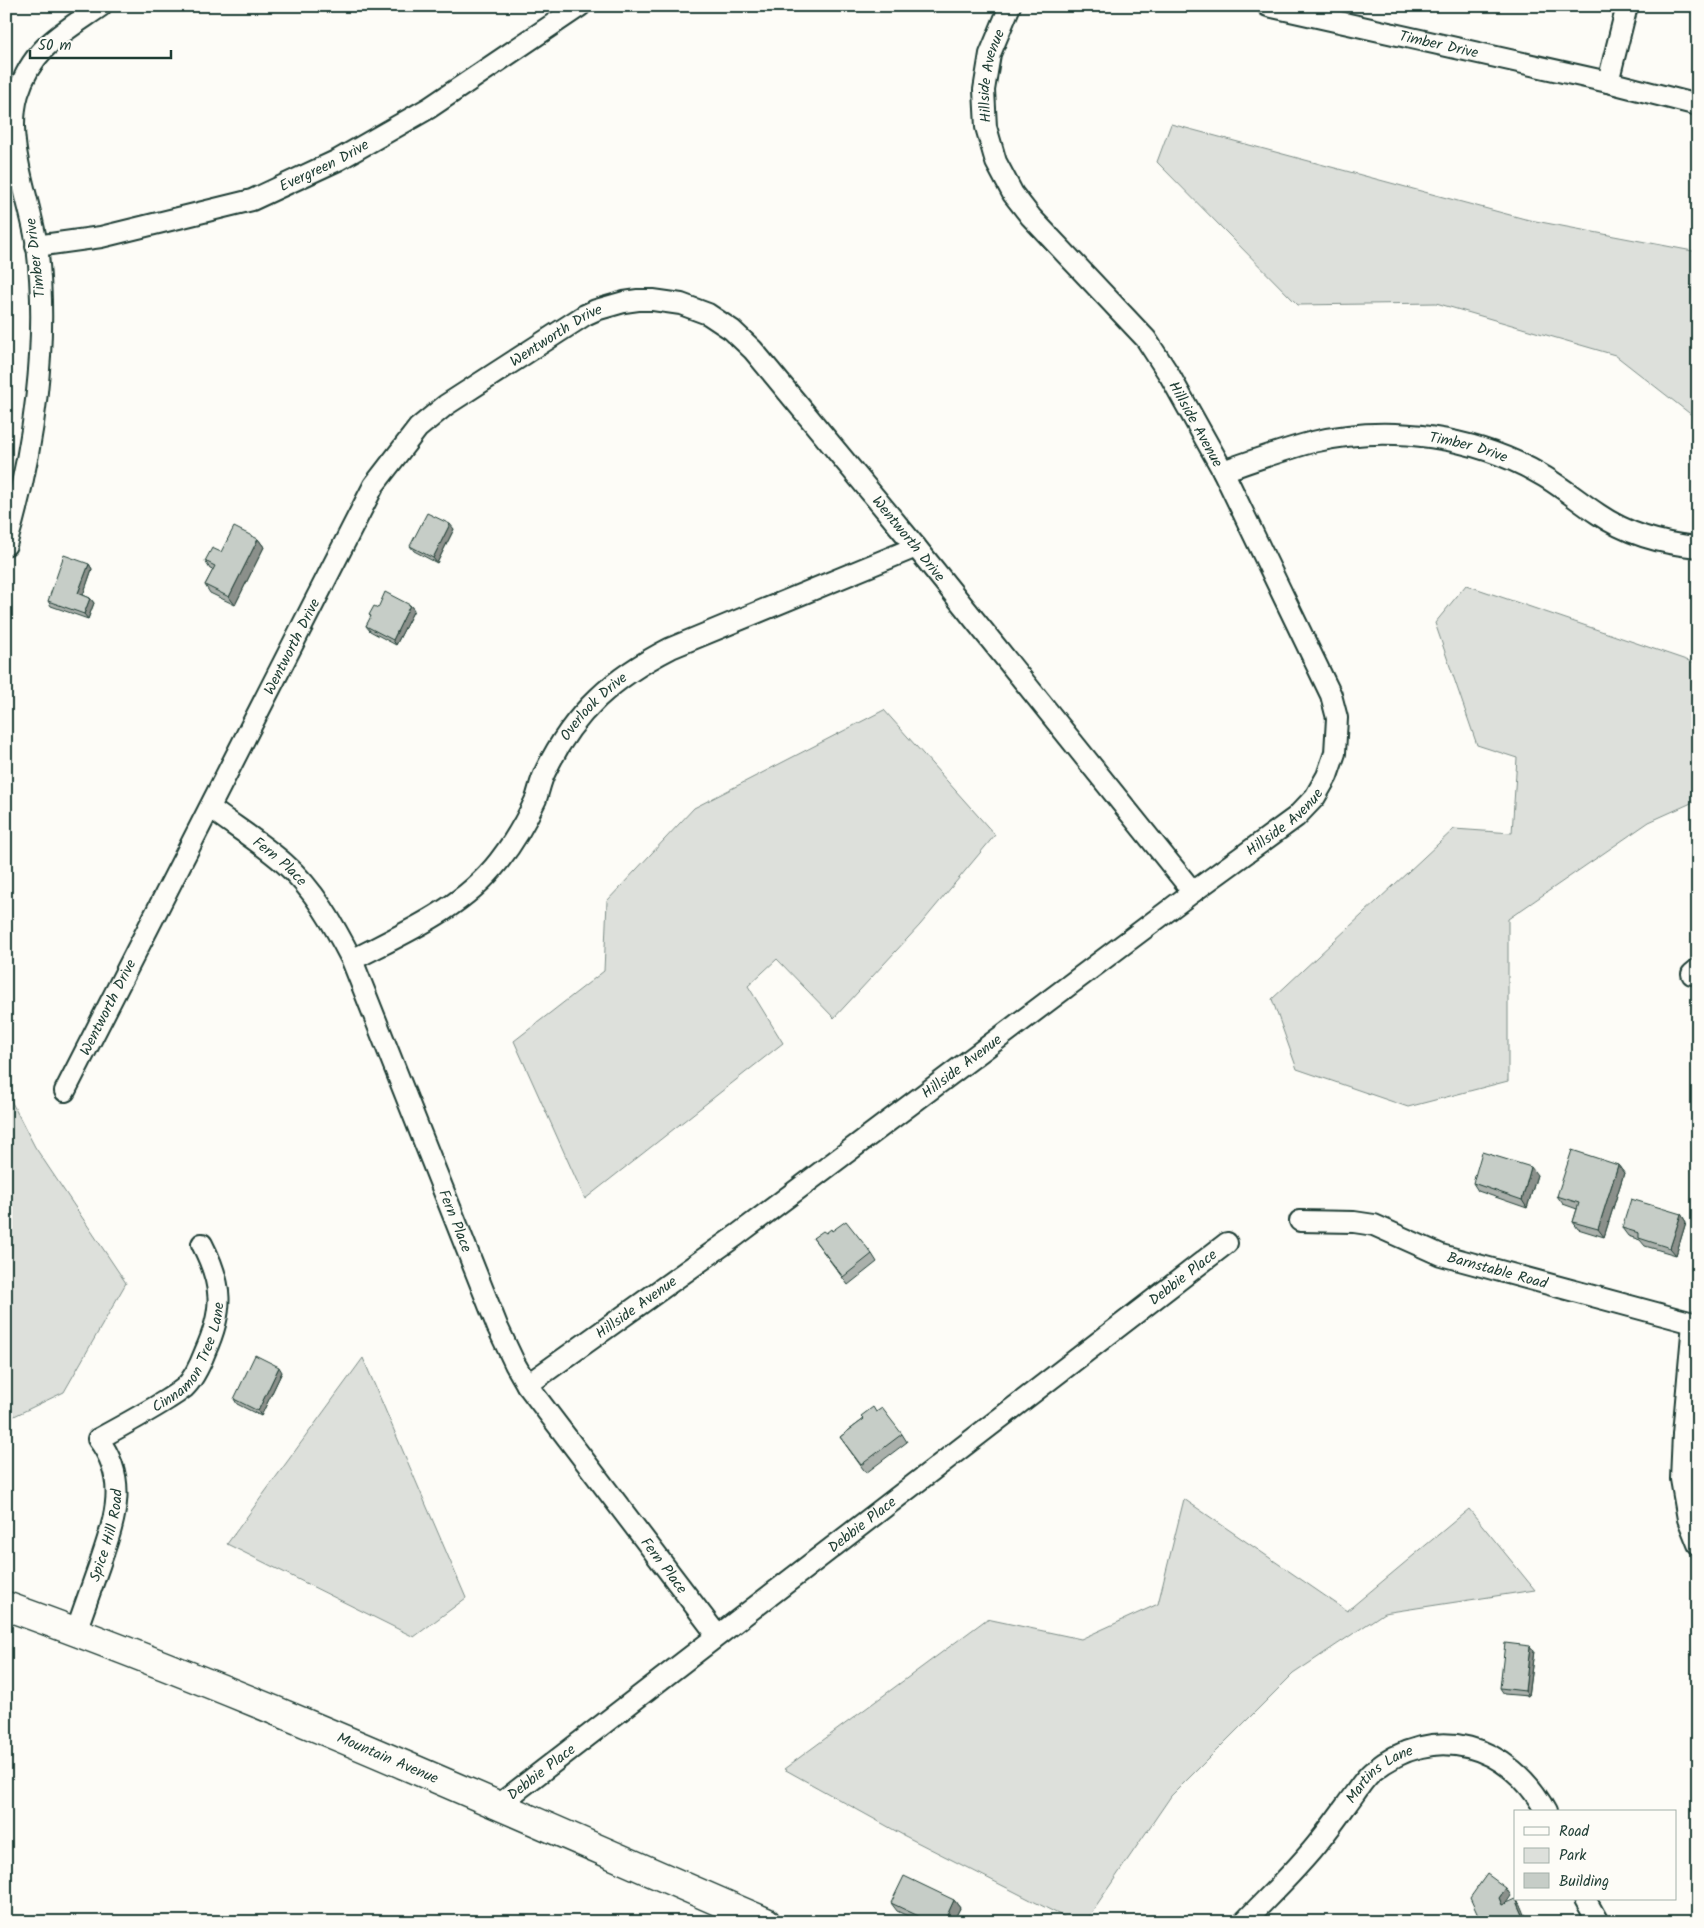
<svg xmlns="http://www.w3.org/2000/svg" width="1704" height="1928" font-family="Kalam,sans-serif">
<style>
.green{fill:#dde0db;stroke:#7e8e88}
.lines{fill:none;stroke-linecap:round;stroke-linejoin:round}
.minor-casing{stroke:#1f3d34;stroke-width:24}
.secondary-casing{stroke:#1f3d34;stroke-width:31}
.minor{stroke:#fdfcf7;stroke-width:20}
.secondary{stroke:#fdfcf7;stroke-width:28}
.wall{fill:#aab0ab;stroke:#1f3d34}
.shaded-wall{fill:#8b908b;stroke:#1f3d34}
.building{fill:#c6cdc7;stroke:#1f3d34}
.labels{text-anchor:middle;stroke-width:4;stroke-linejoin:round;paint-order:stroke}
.street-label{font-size:15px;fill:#1f3d34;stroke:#fdfcf7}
</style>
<rect width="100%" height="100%" fill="#fdfcf7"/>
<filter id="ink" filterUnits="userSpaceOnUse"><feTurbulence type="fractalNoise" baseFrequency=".02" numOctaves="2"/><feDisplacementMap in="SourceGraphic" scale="10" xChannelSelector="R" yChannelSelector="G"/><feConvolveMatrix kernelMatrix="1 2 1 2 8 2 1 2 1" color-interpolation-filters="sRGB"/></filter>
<g filter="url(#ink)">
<path class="green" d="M 1171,124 L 1525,219 L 1698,252 L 1698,420 L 1615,355 L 1436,303 L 1298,305 L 1157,162 Z
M 1466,585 L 1698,664 L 1698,800 L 1649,822 L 1508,919 L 1508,1081 L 1408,1107 L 1297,1069 L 1272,999 L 1454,829 L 1512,833 L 1517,758 L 1477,745 L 1435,623 Z
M 884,710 L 995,835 L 920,925 L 834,1018 L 777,959 L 748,986 L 783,1043 L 585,1199 L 514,1041 L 604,971 L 607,901 L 694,808 Z
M 6,1091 L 35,1147 L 126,1283 L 64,1392 L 6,1420 Z
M 363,1358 L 466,1598 L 414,1637 L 227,1544 Z
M 1184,1499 L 1347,1611 L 1469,1509 L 1535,1590 L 1384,1613 L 1293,1674 L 1171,1796 L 1085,1922 L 1074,1922 L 903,1835 L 784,1769 L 987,1619 L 1081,1639 L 1158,1604 Z"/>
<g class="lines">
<g class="minor-casing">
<g id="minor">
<path id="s1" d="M 1268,6 L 1608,82 L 1698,105"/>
<path d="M 1608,82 L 1627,6"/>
<path id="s2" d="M 36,246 L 101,237 L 252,200 L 338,160 L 429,108 L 580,6"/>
<path id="s3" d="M 1223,471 C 1252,461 1282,450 1313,442 C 1389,424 1477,436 1545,477 C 1563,488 1580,502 1598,514 C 1627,534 1663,544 1698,547"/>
<path d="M 6,545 C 34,452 49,342 37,246 C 30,198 4,142 18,94 C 32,47 64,32 101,6"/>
<path id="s4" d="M 210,808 C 234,826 261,843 284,863 C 314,889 334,925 352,960 L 498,1328 L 515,1364 L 527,1385 L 717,1635"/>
<path id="s5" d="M 352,960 C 404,933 462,909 499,861 C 514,842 526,821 536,799 C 539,790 541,779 546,770 C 574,712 614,677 671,648 L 916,547"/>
<path d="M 1692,974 L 1698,969"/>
<path id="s6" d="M 65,1091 L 374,485 L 418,428 L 446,405 L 585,315 L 596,310 L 624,302 L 638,300 L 653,300 L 681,304 L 708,314 L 732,330 L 753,350 L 916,547 L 1193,892"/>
<path id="s7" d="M 1300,1221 L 1354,1222 L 1374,1225 L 1441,1255 L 1693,1323 L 1698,1323"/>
<path d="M 1693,1323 L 1683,1434 L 1681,1479 L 1688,1519 L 1698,1544"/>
<path id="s8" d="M 527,1385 L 737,1235 L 1193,892 L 1296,817 L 1315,797 L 1327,776 L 1335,753 L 1337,718 L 1331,695 L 1223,471 L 1170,376 L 1146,339 L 1031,217 L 1013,194 L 996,162 L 986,127 L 984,90 L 990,54 L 1010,6"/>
<path id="s9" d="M 76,1631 C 84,1609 91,1588 99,1566 C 114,1521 130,1481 98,1439 C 122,1426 146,1413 168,1399 C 173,1396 179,1392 184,1388 C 194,1379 200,1365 205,1352 C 224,1310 223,1285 202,1244"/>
<path id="s10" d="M 497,1806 L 1227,1243"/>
<path d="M 1585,1899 L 1598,1922"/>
<path id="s11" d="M 1244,1922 C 1270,1895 1298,1869 1321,1839 C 1333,1824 1344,1808 1355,1793 C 1360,1786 1365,1778 1372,1772 C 1434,1721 1510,1744 1546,1812"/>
</g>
</g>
<g class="secondary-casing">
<g id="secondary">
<path id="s12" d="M 6,1606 C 264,1699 514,1813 766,1922"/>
</g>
</g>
<use href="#minor" class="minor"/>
<use href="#secondary" class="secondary"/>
</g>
<path class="wall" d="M 454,529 L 437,563 L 414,551 L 410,546 Z
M 258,539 L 264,547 L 235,605 L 210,593 L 205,585 L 213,570 L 210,569 L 205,561 L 221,552 Z
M 89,564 L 92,569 L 83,595 L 90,598 L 94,603 L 88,619 L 51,606 L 48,601 Z
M 410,605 L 414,610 L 396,645 L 370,631 L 366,626 L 371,617 L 369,615 L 378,608 Z
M 1618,1165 L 1624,1173 L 1604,1237 L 1578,1229 L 1573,1222 L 1577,1209 L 1563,1204 L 1557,1196 Z
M 1537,1175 L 1527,1208 L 1478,1191 L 1473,1183 Z
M 1681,1214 L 1686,1222 L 1676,1255 L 1645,1246 L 1640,1240 L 1628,1236 L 1622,1228 Z
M 832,1231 L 872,1254 L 877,1262 L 848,1285 L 813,1238 L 826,1233 Z
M 282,1372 L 261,1416 L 237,1404 L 234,1399 Z
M 876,1412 L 902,1434 L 907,1442 L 866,1473 L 840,1437 L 864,1419 Z
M 1534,1651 L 1528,1696 L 1504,1694 L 1500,1688 Z
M 954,1900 L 960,1908 L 953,1922 L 920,1922 L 897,1911 L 891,1903 Z"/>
<path class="shaded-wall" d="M 450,524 L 454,529 L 437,563 L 433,558 Z
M 258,539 L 264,547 L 235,605 L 229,597 Z
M 89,564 L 92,569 L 82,598 L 78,593 Z
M 90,598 L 94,603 L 88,619 L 84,614 Z
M 410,605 L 414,610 L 396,645 L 393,640 Z
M 1618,1165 L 1624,1173 L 1604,1237 L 1598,1229 Z
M 1531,1167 L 1537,1175 L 1527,1208 L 1522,1200 Z
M 1681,1214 L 1686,1222 L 1676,1255 L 1670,1248 Z
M 279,1367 L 282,1372 L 261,1416 L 258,1411 Z
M 1530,1646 L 1534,1651 L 1528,1696 L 1525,1691 Z
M 1506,1888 L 1511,1896 L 1504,1906 L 1502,1905 L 1499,1898 Z
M 1516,1899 L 1522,1907 L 1528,1922 L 1526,1922 Z
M 954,1900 L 960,1908 L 953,1922 L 944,1922 Z"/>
<path class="building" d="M 427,513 L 450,524 L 433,558 L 410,546 Z
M 234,527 L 258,539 L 229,597 L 205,585 L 215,566 L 205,561 L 212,548 L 221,552 Z
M 64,555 L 89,564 L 78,593 L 90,598 L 84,614 L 48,601 Z
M 385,592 L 410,605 L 393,640 L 366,626 L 371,616 L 369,615 L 374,606 L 378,608 Z
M 1572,1150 L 1618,1165 L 1598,1229 L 1573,1222 L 1579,1203 L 1557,1196 Z
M 1482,1152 L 1531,1167 L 1522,1200 L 1473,1183 Z
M 1631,1199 L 1681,1214 L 1670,1248 L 1639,1238 L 1639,1233 L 1622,1228 Z
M 846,1221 L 872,1254 L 843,1277 L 813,1238 L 823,1231 L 826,1233 L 831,1229 L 832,1231 Z
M 255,1355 L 279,1367 L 258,1411 L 234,1399 Z
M 873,1407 L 876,1412 L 882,1408 L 902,1434 L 861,1465 L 840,1437 L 864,1419 L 861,1416 Z
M 1505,1643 L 1530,1646 L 1525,1691 L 1500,1688 Z
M 1487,1874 L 1506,1888 L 1499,1898 L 1502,1905 L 1516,1899 L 1526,1922 L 1481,1922 L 1470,1898 Z
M 904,1876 L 954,1900 L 944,1922 L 931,1922 L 891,1903 Z"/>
</g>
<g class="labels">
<g class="street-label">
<text dy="5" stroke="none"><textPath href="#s1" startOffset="175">Timber Drive</textPath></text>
<text dy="5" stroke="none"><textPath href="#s8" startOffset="1814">Hillside Avenue</textPath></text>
<text dy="5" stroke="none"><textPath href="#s2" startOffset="301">Evergreen Drive</textPath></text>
<text transform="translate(35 258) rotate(-97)" y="5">Timber Drive</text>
<text dy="5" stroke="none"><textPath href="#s6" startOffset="919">Wentworth Drive</textPath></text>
<text transform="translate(1196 424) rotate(61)" y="5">Hillside Avenue</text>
<text dy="5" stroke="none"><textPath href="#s3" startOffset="252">Timber Drive</textPath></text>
<text dy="5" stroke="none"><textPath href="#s6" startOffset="1384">Wentworth Drive</textPath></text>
<text dy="5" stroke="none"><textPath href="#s6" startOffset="499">Wentworth Drive</textPath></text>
<text dy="5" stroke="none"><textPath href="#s5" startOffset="362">Overlook Drive</textPath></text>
<text dy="5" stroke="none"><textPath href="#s8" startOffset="944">Hillside Avenue</textPath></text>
<text dy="5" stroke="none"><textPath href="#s4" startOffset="88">Fern Place</textPath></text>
<text dy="5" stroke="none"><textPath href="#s6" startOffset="94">Wentworth Drive</textPath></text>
<text dy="5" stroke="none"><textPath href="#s8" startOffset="539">Hillside Avenue</textPath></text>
<text dy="5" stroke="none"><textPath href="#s4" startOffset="492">Fern Place</textPath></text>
<text dy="5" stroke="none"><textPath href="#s7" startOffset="206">Barnstable Road</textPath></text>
<text dy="5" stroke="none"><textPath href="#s10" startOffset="866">Debbie Place</textPath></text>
<text dy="5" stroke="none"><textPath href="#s8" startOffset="134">Hillside Avenue</textPath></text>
<text dy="5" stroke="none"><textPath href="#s9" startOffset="331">Cinnamon Tree Lane</textPath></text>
<text dy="5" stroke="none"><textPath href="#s10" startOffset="461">Debbie Place</textPath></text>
<text dy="5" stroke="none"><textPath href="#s9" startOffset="101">Spice Hill Road</textPath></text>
<text dy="5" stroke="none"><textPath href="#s4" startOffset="898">Fern Place</textPath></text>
<text dy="5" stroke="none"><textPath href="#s12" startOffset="411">Mountain Avenue</textPath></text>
<text dy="5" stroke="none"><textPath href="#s10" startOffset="56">Debbie Place</textPath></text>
<text dy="5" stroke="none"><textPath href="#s11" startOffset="202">Martins Lane</textPath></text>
</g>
</g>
<rect width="1704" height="1928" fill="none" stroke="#fdfcf7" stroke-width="25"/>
<rect x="12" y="12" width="1679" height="1903" fill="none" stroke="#1f3d34" stroke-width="2" filter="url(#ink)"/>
<rect x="1514" y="1810" width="162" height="90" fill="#fdfcf7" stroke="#a4b0a9"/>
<rect x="1524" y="1827" width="25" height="8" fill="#fdfcf7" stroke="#a4b0a9"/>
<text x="1559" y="1836" font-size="15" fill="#1f3d34">Road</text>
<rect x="1524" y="1848" width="25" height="15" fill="#dde0db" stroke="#a4b0a9"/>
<text x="1559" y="1860" font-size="15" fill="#1f3d34">Park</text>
<rect x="1524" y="1873" width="25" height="15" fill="#c6cdc7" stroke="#a4b0a9"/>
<text x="1559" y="1886" font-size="15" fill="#1f3d34">Building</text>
<path d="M30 50v8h141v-8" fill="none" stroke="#1f3d34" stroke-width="2.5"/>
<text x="38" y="50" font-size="15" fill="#1f3d34" stroke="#fdfcf7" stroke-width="4" paint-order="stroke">50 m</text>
</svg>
